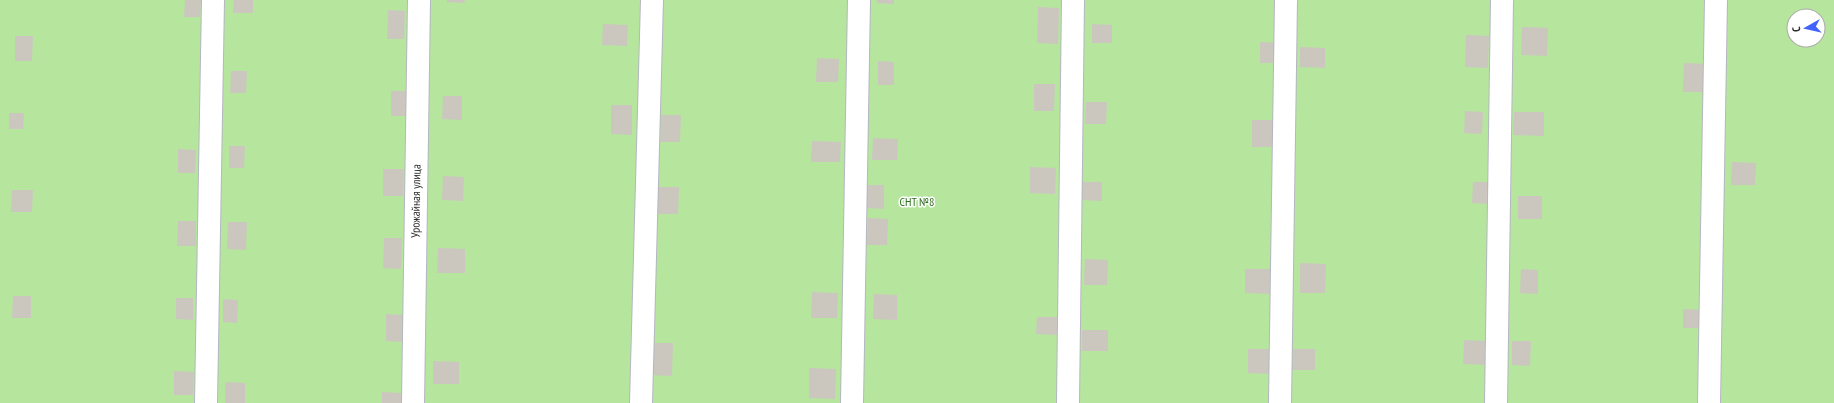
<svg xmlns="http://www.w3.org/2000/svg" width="1834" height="403" font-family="'PT Sans Narrow',sans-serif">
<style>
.green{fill:#b6e59e;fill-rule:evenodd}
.building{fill:#cbc7bf}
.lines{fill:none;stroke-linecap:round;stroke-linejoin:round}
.minor-casing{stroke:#b4b7c1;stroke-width:24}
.minor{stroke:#fff;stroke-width:22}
.labels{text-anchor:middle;stroke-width:3;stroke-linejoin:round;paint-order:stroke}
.street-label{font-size:12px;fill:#2e2e2e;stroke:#fff}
.park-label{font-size:12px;fill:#2c6e1b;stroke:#fff}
</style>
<rect width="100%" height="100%" fill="#efe9e1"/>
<path class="green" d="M 0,0 L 1834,0 L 1834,403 L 0,403 ZM 1794,16 L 1818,16 L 1818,40 L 1794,40 Z"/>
<path class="building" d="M 185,0 L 201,0 L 200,17 L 184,17 Z
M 234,0 L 253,0 L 253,13 L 233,13 Z
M 447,0 L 465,0 L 464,3 L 447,2 Z
M 877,0 L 894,0 L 894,4 L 877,3 Z
M 1038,7 L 1059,8 L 1058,44 L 1037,43 Z
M 388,10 L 405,11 L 404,39 L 387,39 Z
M 603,24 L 628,25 L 627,46 L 602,45 Z
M 1092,24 L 1112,25 L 1112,43 L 1092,43 Z
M 1522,27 L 1548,28 L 1547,56 L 1521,55 Z
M 1466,35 L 1489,36 L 1488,68 L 1465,67 Z
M 15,36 L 33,36 L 32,61 L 15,61 Z
M 1260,42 L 1281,43 L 1281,63 L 1260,63 Z
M 1300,47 L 1325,48 L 1325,68 L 1300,67 Z
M 817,58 L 839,59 L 838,82 L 816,82 Z
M 878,61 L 894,62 L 894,85 L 878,85 Z
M 1684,63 L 1707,64 L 1706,92 L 1683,92 Z
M 231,71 L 247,71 L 246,93 L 230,93 Z
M 1034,84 L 1055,84 L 1054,111 L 1034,111 Z
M 391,91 L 411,91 L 410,116 L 391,116 Z
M 443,96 L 462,96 L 462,120 L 442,119 Z
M 1086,102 L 1107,102 L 1106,124 L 1085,124 Z
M 611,105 L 632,105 L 632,135 L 611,134 Z
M 1465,111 L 1483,112 L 1482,134 L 1464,133 Z
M 1514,112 L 1544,112 L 1544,136 L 1513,135 Z
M 9,113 L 24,113 L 23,129 L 9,129 Z
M 661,115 L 681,115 L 680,142 L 660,142 Z
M 1252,120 L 1274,120 L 1274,147 L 1252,147 Z
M 873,138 L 898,139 L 897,160 L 872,160 Z
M 812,141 L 841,142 L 840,162 L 811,162 Z
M 229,146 L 245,146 L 244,168 L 229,168 Z
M 178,149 L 196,150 L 195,173 L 178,173 Z
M 1732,162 L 1756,163 L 1755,185 L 1731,185 Z
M 1030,167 L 1056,168 L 1055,194 L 1030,193 Z
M 383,169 L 404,169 L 403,196 L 383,196 Z
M 443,176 L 464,177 L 463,201 L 442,200 Z
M 1082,182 L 1102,182 L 1102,201 L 1081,200 Z
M 1473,182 L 1489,182 L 1489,204 L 1472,203 Z
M 866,185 L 884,185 L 884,209 L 866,208 Z
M 657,187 L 679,187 L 678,214 L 656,214 Z
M 12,190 L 33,190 L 32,212 L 11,212 Z
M 1518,196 L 1542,196 L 1542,219 L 1518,219 Z
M 868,218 L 888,219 L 887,245 L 867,245 Z
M 178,221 L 196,221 L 196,246 L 177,246 Z
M 228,222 L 247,222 L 246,250 L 227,249 Z
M 384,238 L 402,238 L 401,269 L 383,268 Z
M 438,248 L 465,249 L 465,273 L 437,273 Z
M 1085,259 L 1108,260 L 1107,285 L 1084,285 Z
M 1300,263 L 1326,264 L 1325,293 L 1300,293 Z
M 1245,269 L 1270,269 L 1270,294 L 1245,293 Z
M 1521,269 L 1538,270 L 1538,294 L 1520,293 Z
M 812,292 L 838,293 L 837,318 L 811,318 Z
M 874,294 L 897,295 L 897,320 L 873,319 Z
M 13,296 L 31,296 L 31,318 L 12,318 Z
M 176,298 L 193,298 L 193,320 L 176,319 Z
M 223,299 L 238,300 L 237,323 L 223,322 Z
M 1683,309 L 1703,310 L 1703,328 L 1683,328 Z
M 386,314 L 403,315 L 402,342 L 386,341 Z
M 1037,317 L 1057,317 L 1057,335 L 1036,334 Z
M 1082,330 L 1108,330 L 1108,351 L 1082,351 Z
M 1464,340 L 1487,341 L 1487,365 L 1463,364 Z
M 1512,341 L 1531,341 L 1530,366 L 1512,365 Z
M 651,343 L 673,343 L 672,376 L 650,375 Z
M 1248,349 L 1271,349 L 1271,374 L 1248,373 Z
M 1293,349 L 1315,349 L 1315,370 L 1292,370 Z
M 433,361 L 459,362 L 459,384 L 433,384 Z
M 809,368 L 836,369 L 835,399 L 809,398 Z
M 174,371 L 194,372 L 193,395 L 174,395 Z
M 225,382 L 245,383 L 245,403 L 225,403 Z
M 382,392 L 401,393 L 401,403 L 382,403 Z"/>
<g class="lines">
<g class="minor-casing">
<g id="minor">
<path d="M 206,403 L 213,0"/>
<path id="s1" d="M 413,403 L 419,0"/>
<path d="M 641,403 L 652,0"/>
<path d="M 852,403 L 859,0"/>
<path d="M 1068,403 L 1073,0"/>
<path d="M 1280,403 L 1286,0"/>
<path d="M 1496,403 L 1502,0"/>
<path d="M 1709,403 L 1716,0"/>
</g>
</g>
<use href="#minor" class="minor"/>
</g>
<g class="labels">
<g class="street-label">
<text dy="4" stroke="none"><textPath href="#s1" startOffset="202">Урожайная улица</textPath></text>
</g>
<g class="park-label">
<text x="917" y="206">СНТ №8</text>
</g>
</g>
<g transform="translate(1806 28) rotate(262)"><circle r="19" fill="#ffffff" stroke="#ababab"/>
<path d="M0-3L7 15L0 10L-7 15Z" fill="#4264fb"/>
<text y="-6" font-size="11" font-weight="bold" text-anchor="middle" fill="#2e2e2e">С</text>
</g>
</svg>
